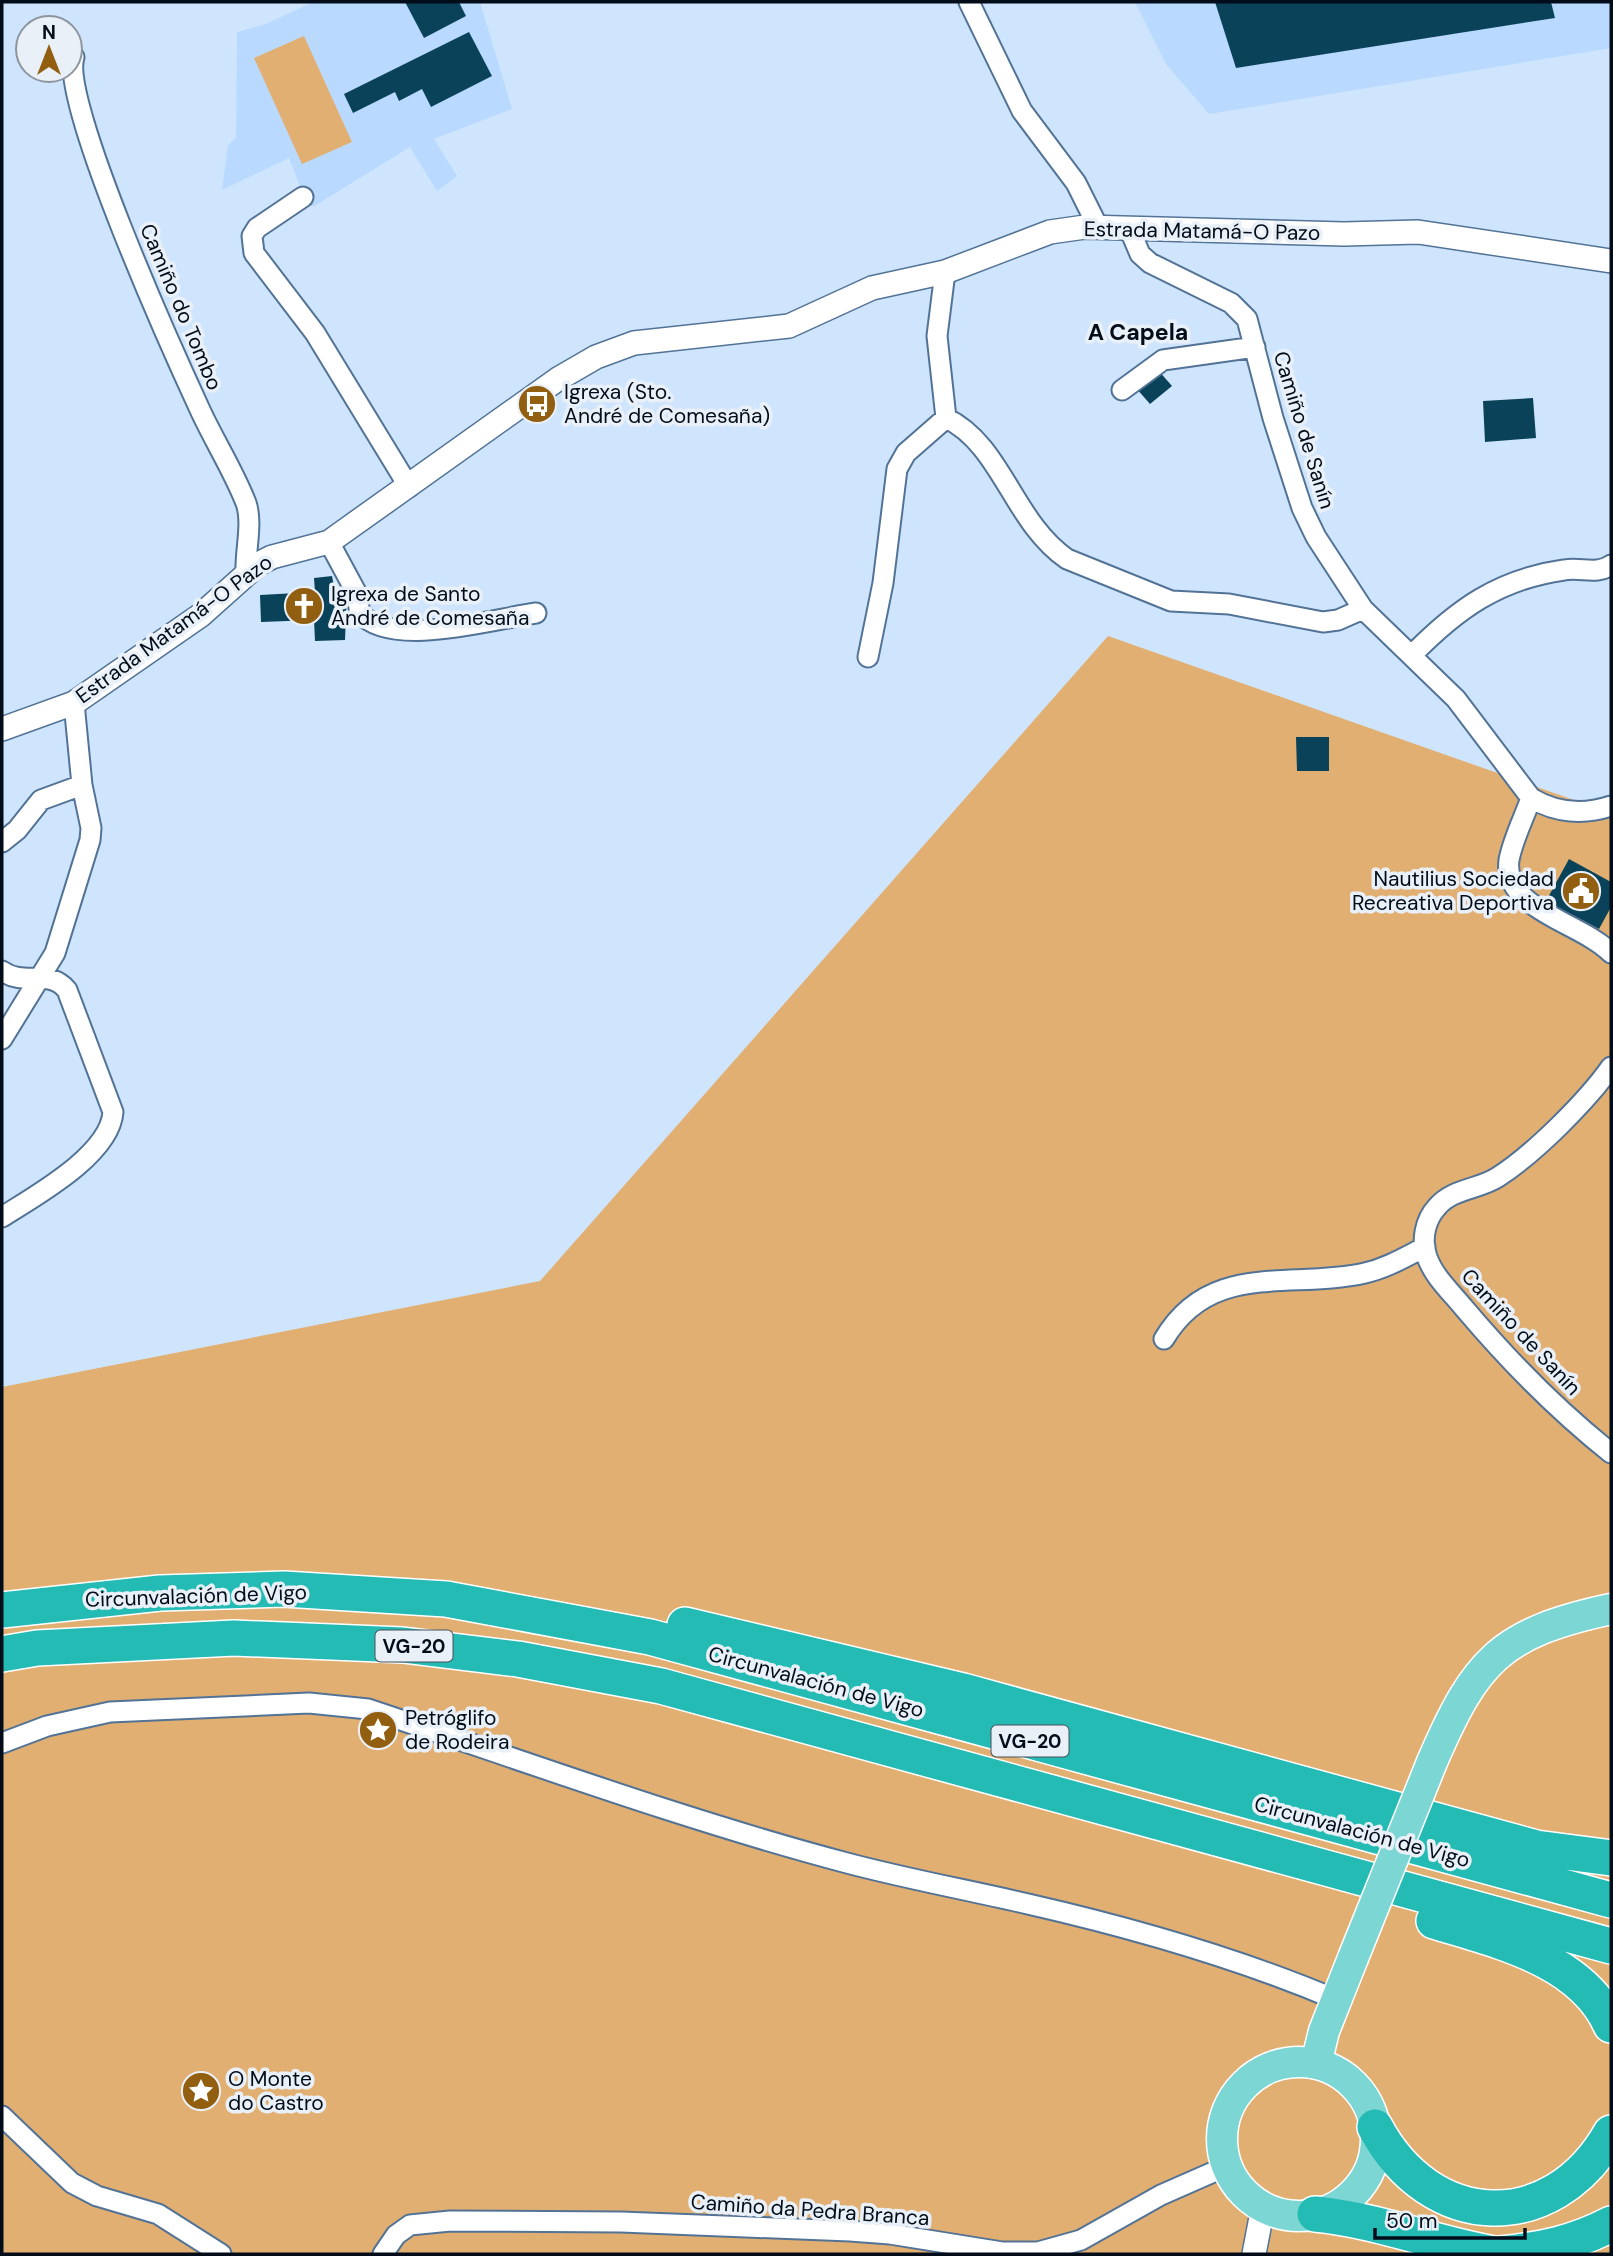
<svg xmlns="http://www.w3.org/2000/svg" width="1613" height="2256" font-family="'DM Sans',sans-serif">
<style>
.built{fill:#b9dafe}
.green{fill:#e2af72}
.building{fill:#0a4359}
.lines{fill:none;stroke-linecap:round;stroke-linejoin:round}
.minor-casing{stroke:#527396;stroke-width:23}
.tertiary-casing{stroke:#527396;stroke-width:26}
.primary-casing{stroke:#fff;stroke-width:33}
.motorway-casing{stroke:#fff;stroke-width:38}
.minor{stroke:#fff;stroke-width:19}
.tertiary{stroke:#fff;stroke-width:23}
.primary{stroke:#7cd6d3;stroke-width:30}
.motorway{stroke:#24bbb5;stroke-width:35}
.primary-bridge-casing{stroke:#fff;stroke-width:33;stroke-linecap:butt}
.primary-bridge{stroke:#7cd6d3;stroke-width:30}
.labels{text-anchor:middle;stroke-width:7;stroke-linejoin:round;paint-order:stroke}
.shield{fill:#e9f0f8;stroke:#47515c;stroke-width:2}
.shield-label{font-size:19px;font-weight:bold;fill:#020d19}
.street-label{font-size:21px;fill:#020d19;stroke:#e9f0f8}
.poi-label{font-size:21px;fill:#020d19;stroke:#e9f0f8;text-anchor:start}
.neighbourhood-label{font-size:23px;font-weight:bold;fill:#020d19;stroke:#e9f0f8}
</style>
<rect width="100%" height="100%" fill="#cfe5fd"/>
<path class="built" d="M 313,2 L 480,2 L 512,109 L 434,139 L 457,176 L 437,191 L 410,147 L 313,207 L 301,189 L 289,158 L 222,190 L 228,145 L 236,138 L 237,32 L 266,24 Z
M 1135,2 L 1611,2 L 1611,48 L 1209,114 L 1166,64 Z"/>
<path class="green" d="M 304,36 L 352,142 L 302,164 L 254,58 Z
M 1108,636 L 1611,813 L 1611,2254 L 2,2254 L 2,1387 L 540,1281 Z"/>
<path class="building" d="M 405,2 L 459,2 L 466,16 L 424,38 Z
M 1215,2 L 1551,2 L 1555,18 L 1236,68 Z
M 469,32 L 492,76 L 431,107 L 422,89 L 399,101 L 395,92 L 353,113 L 344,94 Z
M 1158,370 L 1172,386 L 1150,404 L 1136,388 Z
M 1533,398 L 1536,438 L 1485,442 L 1483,401 Z
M 332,576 L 335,592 L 347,592 L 345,640 L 315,641 L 314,620 L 261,622 L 260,595 L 315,592 L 314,578 Z
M 1296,737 L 1329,737 L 1329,771 L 1297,771 Z
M 1569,859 L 1611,882 L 1611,907 L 1599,929 L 1546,901 Z"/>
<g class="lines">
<g class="minor-casing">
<path id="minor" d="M 969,2 L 1022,111 L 1076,183 L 1098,227
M 74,57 C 60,102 176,358 201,412 C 215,442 234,472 246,503 C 253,523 245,551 246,572
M 303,197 L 257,228 L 252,236 L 254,253 L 315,333 L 409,487
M 1129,228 L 1140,254 L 1150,263 L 1231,303 L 1247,319 L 1273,418 L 1302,508 L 1316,537 L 1363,609 L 1456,699 L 1531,798 C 1556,813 1584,815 1611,806
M 1122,390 L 1163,360 L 1255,347
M 946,418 C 1002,445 1013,522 1067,559 L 1171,601 L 1229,604 L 1323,622 L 1338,620 L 1363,609
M 329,542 L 356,592 L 360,613 C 391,649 493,619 536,613
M 1412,655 C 1457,609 1499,579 1564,570 C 1581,567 1597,575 1611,565
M 868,657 L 883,583 L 897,469 L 906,453 L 946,418 L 937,336 L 945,272
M 1531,798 C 1524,818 1513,839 1509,860 C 1502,909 1582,923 1611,953
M 2,842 L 17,830 L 41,800 L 82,785
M 2,971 C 24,987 49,968 67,990 L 113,1112 C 110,1155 35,1196 2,1217
M 2,1039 L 55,953 L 90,840 L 91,828 L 82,785 L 74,703
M 1611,1067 C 1587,1101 1534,1154 1498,1177 C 1478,1190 1453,1188 1437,1207 C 1425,1220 1421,1240 1427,1257 C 1434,1277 1451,1292 1464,1308 C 1508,1360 1558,1411 1611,1453
M 1164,1339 C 1211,1260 1291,1290 1365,1273 C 1387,1268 1405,1257 1425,1247
M 2,1743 L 47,1726 L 110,1712 L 309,1703 L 368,1709 C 527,1762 685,1820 847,1863 C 907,1879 968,1890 1028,1904 C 1133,1928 1238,1958 1337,2000
M 2,2116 L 72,2183 L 97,2196 L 158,2214 L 221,2254
M 383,2254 L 396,2235 L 410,2225 L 450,2221 L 621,2222 L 850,2231 L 890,2234 L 1002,2252 L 1038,2252 L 1081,2240 L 1161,2195 L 1227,2166"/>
</g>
<g class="tertiary-casing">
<path id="tertiary" d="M 2,729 L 74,703 L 201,615 L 258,564 L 272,557 L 329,542 L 558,379 L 596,357 L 634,343 L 789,326 L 872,288 L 945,272 L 1050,232 L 1085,227 L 1344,234 L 1418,232 L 1611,261
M 1254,2254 L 1263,2207"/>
</g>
<g class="primary-casing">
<path id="primary" d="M 1432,1762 C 1476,1660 1500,1633 1611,1609
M1222 2139a77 77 0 1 1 154 0a77 77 0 1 1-154 0Z
M 1316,2064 L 1324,2031 L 1353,1958"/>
</g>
<g class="motorway-casing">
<path id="motorway" d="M 2,1610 L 160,1593 L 284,1589 L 446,1599 L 650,1637 L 1611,1900
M 685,1625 L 963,1691 L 1536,1848 L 1611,1858
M 2,1654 L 37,1648 L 234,1638 L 403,1645 L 518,1659 L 661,1686 L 1611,1946
M 1434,1921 C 1496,1940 1582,1959 1611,2025
M 1375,2127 C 1430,2231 1552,2237 1611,2133
M 1315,2214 C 1377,2220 1433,2243 1494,2254
M 1500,2254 C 1540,2250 1575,2243 1611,2224"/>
</g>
<use href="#minor" class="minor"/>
<use href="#tertiary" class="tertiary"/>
<use href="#primary" class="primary"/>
<use href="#motorway" class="motorway"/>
<g class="primary-bridge-casing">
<path id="primary-bridge" d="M 1353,1958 L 1432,1762"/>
</g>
<use href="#primary-bridge" class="primary-bridge"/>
</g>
<defs>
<g id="bus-disc" transform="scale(2.0125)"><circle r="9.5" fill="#925e10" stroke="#e9f0f8"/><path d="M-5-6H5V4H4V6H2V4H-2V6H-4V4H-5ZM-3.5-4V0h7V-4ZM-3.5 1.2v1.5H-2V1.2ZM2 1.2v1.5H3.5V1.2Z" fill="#fff"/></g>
<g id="church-disc" transform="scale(2.0125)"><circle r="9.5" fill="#925e10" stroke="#e9f0f8"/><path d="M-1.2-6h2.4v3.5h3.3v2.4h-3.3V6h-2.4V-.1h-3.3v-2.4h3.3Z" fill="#fff"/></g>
<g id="civic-disc" transform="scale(2.0125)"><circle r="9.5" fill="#925e10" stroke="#e9f0f8"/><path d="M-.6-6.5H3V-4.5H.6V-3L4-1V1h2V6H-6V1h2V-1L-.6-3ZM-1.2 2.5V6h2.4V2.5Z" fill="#fff"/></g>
<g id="sight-disc" transform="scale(2.0125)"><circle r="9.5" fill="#925e10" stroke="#e9f0f8"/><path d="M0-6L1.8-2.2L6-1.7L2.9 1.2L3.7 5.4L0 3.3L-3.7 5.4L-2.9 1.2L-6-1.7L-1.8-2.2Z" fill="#fff"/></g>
</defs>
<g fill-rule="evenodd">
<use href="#bus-disc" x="537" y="404"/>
<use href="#church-disc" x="304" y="606"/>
<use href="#civic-disc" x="1581" y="891"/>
<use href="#sight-disc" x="378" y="1730"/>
<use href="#sight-disc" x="201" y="2091"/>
</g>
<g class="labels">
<g class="shield">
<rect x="375.5" y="1630.5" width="77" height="31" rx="5"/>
<rect x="991.5" y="1725.5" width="77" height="31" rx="5"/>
</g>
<g class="shield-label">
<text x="414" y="1653">VG-20</text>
<text x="1030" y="1748">VG-20</text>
</g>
<g class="street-label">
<text transform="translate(1202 231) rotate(1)" y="7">Estrada Matamá-O Pazo</text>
<text transform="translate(181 307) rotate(67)" y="7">Camiño do Tombo</text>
<text transform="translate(1304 430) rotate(73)" y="7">Camiño de Sanín</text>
<text transform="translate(174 629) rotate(-36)" y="7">Estrada Matamá-O Pazo</text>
<text transform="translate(1521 1332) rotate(47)" y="7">Camiño de Sanín</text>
<text transform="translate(196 1596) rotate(-2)" y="7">Circunvalación de Vigo</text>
<text transform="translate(816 1682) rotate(15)" y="7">Circunvalación de Vigo</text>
<text transform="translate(1362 1832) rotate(15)" y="7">Circunvalación de Vigo</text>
<text transform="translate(810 2210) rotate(4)" y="7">Camiño da Pedra Branca</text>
</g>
<g class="poi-label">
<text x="564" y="399">Igrexa (Sto.<tspan x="564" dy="24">André de Comesaña)</tspan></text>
<text x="331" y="601">Igrexa de Santo<tspan x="331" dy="24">André de Comesaña</tspan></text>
<text x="1554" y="886" text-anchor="end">Nautilius Sociedad<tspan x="1554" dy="24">Recreativa Deportiva</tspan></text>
<text x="405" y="1725">Petróglifo<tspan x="405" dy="24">de Rodeira</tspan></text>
<text x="228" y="2086">O Monte<tspan x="228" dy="24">do Castro</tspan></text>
</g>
<g class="neighbourhood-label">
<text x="1138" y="340">A Capela</text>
</g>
</g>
<rect width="1613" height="2256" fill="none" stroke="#020d19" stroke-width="7"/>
<g transform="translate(49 49)"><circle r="33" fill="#e9f0f8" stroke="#8d959f" stroke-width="2"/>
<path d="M0-5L12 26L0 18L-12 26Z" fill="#925e10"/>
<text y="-10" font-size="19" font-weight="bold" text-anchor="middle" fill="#020d19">N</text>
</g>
<path d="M1375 2228v10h150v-10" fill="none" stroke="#020d19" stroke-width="3.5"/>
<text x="1386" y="2228" font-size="21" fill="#020d19" stroke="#e9f0f8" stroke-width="5" paint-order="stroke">50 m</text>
</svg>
